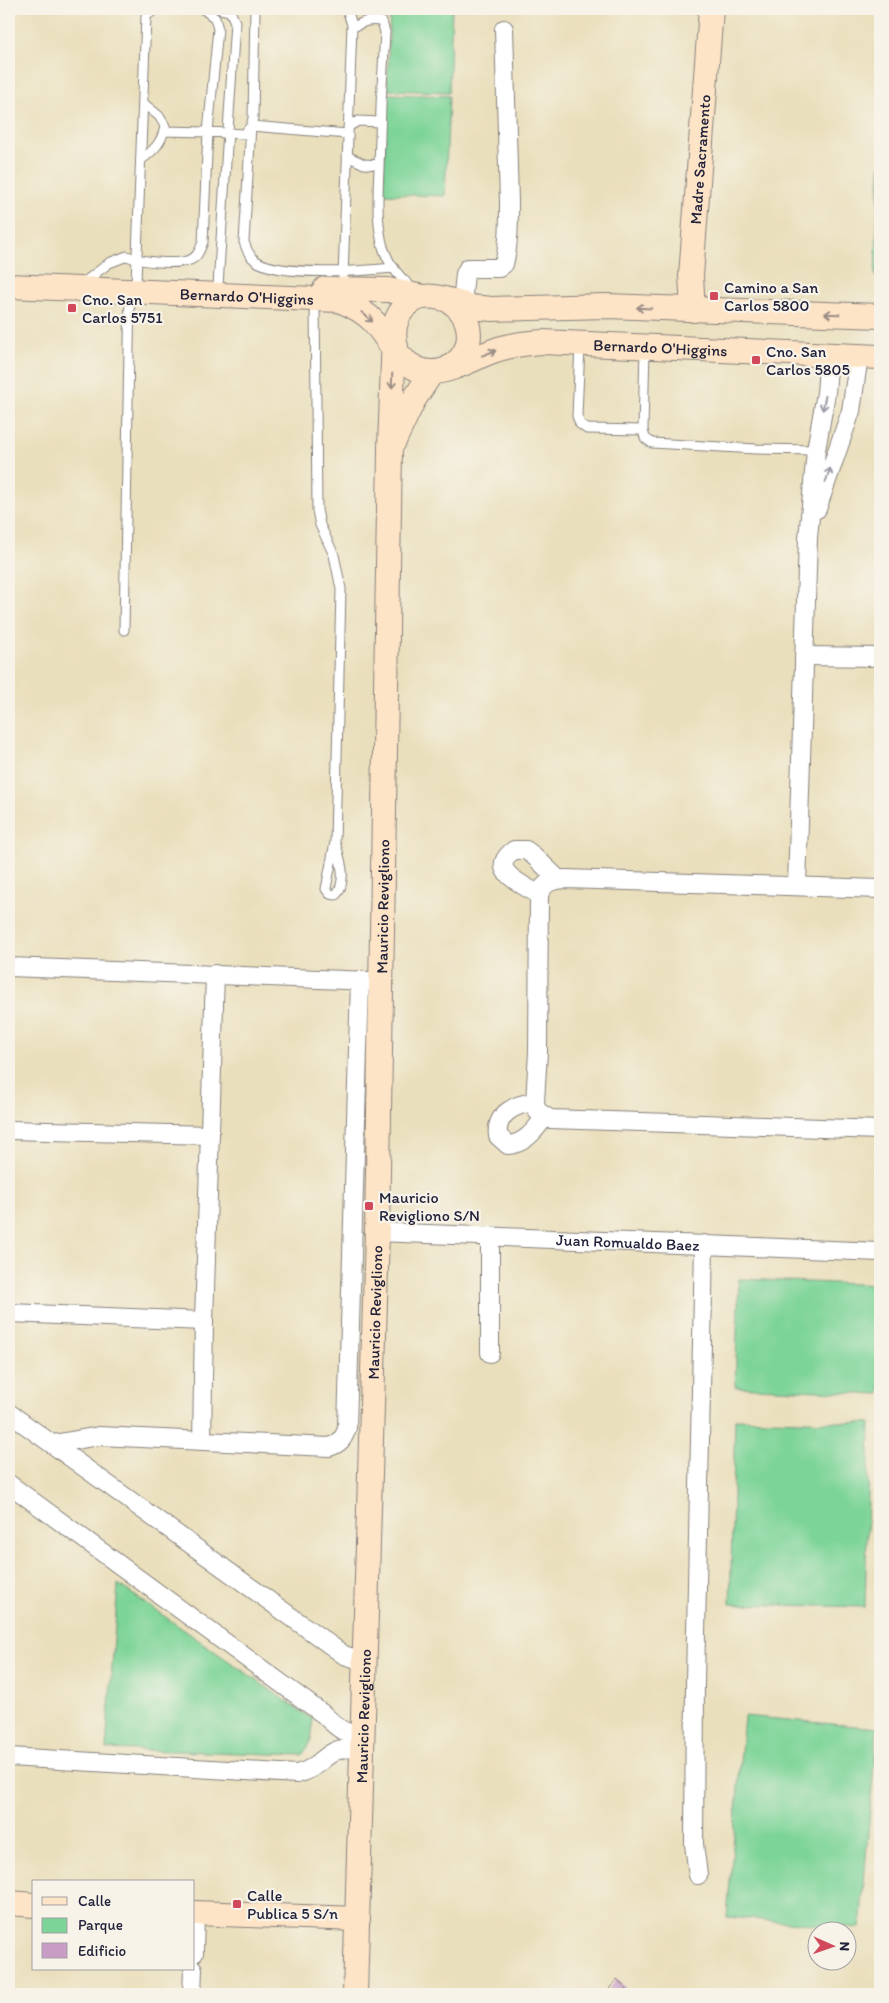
<svg xmlns="http://www.w3.org/2000/svg" width="889" height="2003" font-family="Itim,sans-serif">
<style>
.park{fill:#7dd498;stroke:#507b6a}
.building{fill:#c99cc6}
.lines{fill:none;stroke-linecap:round;stroke-linejoin:round}
.lane-casing{stroke:#86807c;stroke-width:11}
.street-casing{stroke:#86807c;stroke-width:20}
.secondary-casing{stroke:#86807c;stroke-width:26}
.lane{stroke:#fff;stroke-width:9}
.street{stroke:#fff;stroke-width:18}
.secondary{stroke:#fee4c6;stroke-width:24}
.oneway{stroke:#9b8d87}
.oneway2{stroke:#9c9ca7}
.poi-dot{fill:#d1495b;stroke:#f7f3e8;stroke-width:2}
.labels{text-anchor:middle;stroke-width:4.5;stroke-linejoin:round;paint-order:stroke}
.street-label{font-size:16px;fill:#22223b;stroke:#f7f3e8}
.poi-label{font-size:16px;fill:#22223b;stroke:#f7f3e8;text-anchor:start}
</style>
<rect width="100%" height="100%" fill="#f7f3e8"/>
<filter id="ink" filterUnits="userSpaceOnUse"><feTurbulence type="fractalNoise" baseFrequency=".02" numOctaves="2"/><feDisplacementMap in="SourceGraphic" scale="10" xChannelSelector="R" yChannelSelector="G"/><feConvolveMatrix kernelMatrix="1 2 1 2 8 2 1 2 1" color-interpolation-filters="sRGB"/></filter>
<filter id="wash" filterUnits="userSpaceOnUse"><feTurbulence type="fractalNoise" baseFrequency=".0096" numOctaves="4" result="noise"/><feDisplacementMap in="SourceGraphic" scale="20" xChannelSelector="R" yChannelSelector="G"/><feGaussianBlur stdDeviation="1.12" result="paint"/><feColorMatrix in="noise" values="0 0 0 0 0 0 0 0 0 0 0 0 0 0 0 0 0 1.4 0 .05"/><feComposite in="paint" operator="in"/></filter>
<g filter="url(#wash)">
<rect width="100%" height="100%" fill="#eadfbc"/>
<path class="park" d="M 390,9 L 452,9 L 449,92 L 387,90 Z
M 387,94 L 449,96 L 445,196 L 383,194 Z
M 880,164 L 880,276 L 875,276 Z
M 739,1279 L 880,1285 L 880,1394 L 735,1387 Z
M 735,1419 L 870,1423 L 865,1607 L 730,1604 Z
M 118,1584 L 312,1719 C 313,1734 312,1743 302,1755 L 106,1749 Z
M 744,1716 L 877,1728 L 860,1928 L 727,1917 Z"/>
<g id="blocks">
<path class="building" d="M 617,1979 L 631,1994 L 605,1994 Z"/>
</g>
</g>
<g filter="url(#ink)">
<use href="#blocks" fill-opacity="0" stroke="#86807c" stroke-width="1"/>
<g class="lines">
<g class="lane-casing">
<path id="lane" d="M 203,9 L 215,18 L 218,29 L 208,132 L 244,134 L 251,126 L 253,118 L 255,9
M 352,28 C 362,22 371,18 382,22 L 385,32 C 382,77 380,122 379,167 C 378,193 376,221 383,247 C 388,263 399,277 411,287
M 348,127 L 358,121 L 379,122
M 348,134 L 251,126 L 244,242 C 247,250 249,256 256,261 C 281,277 363,271 394,268
M 347,156 L 364,164 L 379,165
M 141,160 C 154,150 162,143 165,126 L 159,116 L 143,103
M 343,277 L 352,25 L 347,9
M 87,280 L 109,263 L 127,256 C 141,262 175,265 190,260 C 198,257 200,249 203,242 L 208,132 L 164,131
M 136,282 L 146,16 L 156,9
M 218,286 L 235,22 L 230,11 L 220,9
M 315,301 L 317,510 L 320,525 L 334,555 L 341,589 L 335,842 L 326,889 L 330,894 L 336,895 C 348,881 340,858 335,842
M 580,344 L 577,416 L 580,424 L 587,429 L 643,430
M 645,347 L 643,430 L 645,438 L 652,443 L 756,449 L 816,450
M 124,630 L 130,291"/>
</g>
<g class="street-casing">
<g id="street">
<path d="M 462,304 L 465,274 L 468,268 L 499,268 L 504,264 C 509,244 509,223 509,202 L 504,29"/>
<path d="M 817,509 L 851,411 L 859,356"/>
<path d="M 804,656 L 880,657"/>
<path d="M 797,886 L 808,538 L 816,450 L 826,393 L 829,355"/>
<path d="M 880,889 L 565,879 C 552,880 544,882 539,895 L 538,1052 L 535,1102 L 537,1111 L 550,1119 L 880,1130"/>
<path d="M 539,895 C 525,885 485,871 514,850 L 526,850 L 534,856 L 558,879"/>
<path d="M 9,967 L 370,981"/>
<path d="M 535,1102 C 516,1104 495,1113 498,1136 L 508,1145 C 525,1144 536,1130 544,1117"/>
<path d="M 9,1130 L 210,1135"/>
<path id="s1" d="M 377,1232 L 880,1252"/>
<path d="M 490,1236 L 490,1353"/>
<path d="M 9,1313 L 204,1321"/>
<path d="M 9,1413 L 344,1655 L 366,1662"/>
<path d="M 202,1441 L 204,1321 L 215,974"/>
<path d="M 53,1444 L 99,1436 L 329,1447 C 340,1444 344,1438 347,1428 L 360,980"/>
<path d="M 9,1484 L 323,1714 C 337,1727 343,1735 363,1734"/>
<path d="M 9,1757 L 297,1774 C 318,1769 323,1755 338,1750 C 346,1747 355,1748 363,1748"/>
<path d="M 698,1875 L 694,1844 L 695,1682 L 704,1244"/>
<path d="M 194,1953 L 195,1913"/>
<path d="M 192,1994 L 193,1969"/>
</g>
</g>
<g class="secondary-casing">
<g id="secondary">
<path id="s2" d="M 9,286 L 339,300 C 352,305 365,312 374,322 C 390,341 403,372 432,372 C 451,372 476,357 493,351 C 509,345 526,343 542,342 L 880,357"/>
<path d="M 325,289 L 388,290 L 423,297"/>
<path d="M 448,300 C 474,315 477,351 450,367"/>
<path id="s3" d="M 693,310 L 691,276 L 711,9"/>
<path d="M 396,347 C 393,335 394,323 400,313 C 420,284 446,301 472,307 C 478,308 485,308 491,309 L 607,306 L 880,316"/>
<path d="M 393,443 L 413,401 L 432,372"/>
<path d="M 9,1903 L 34,1905"/>
<path d="M 194,1913 L 358,1919"/>
<path id="s4" d="M 355,1994 L 377,1232 L 390,449 L 394,333"/>
</g>
</g>
<use href="#lane" class="lane"/>
<use href="#street" class="street"/>
<use href="#secondary" class="secondary"/>
</g>
<defs><path id="oneway-shaft" d="M-6 0H5M1.5-3L5.5 0L1.5 3" fill="none" stroke-width="1.6" stroke-linecap="round" stroke-linejoin="round" transform="scale(1.25)"/></defs>
<g class="oneway">
<use href="#oneway-shaft" transform="translate(644 308) rotate(-177)"/>
<use href="#oneway-shaft" transform="translate(832 314) rotate(-178)"/>
<use href="#oneway-shaft" transform="translate(367 317) rotate(41)"/>
<use href="#oneway-shaft" transform="translate(489 353) rotate(-21)"/>
<use href="#oneway-shaft" transform="translate(392 381) rotate(92)"/>
</g>
<g class="oneway2">
<use href="#oneway-shaft" transform="translate(824 403) rotate(101)"/>
<use href="#oneway-shaft" transform="translate(828 475) rotate(-71)"/>
</g>
</g>
<g class="poi-dot">
<rect x="709" y="291" width="10" height="10" rx="2.5"/>
<rect x="67" y="303" width="10" height="10" rx="2.5"/>
<rect x="751" y="355" width="10" height="10" rx="2.5"/>
<rect x="364" y="1201" width="10" height="10" rx="2.5"/>
<rect x="232" y="1899" width="10" height="10" rx="2.5"/>
</g>
<g class="labels">
<g class="street-label">
<text dy="6" stroke="none"><textPath href="#s3" startOffset="151">Madre Sacramento</textPath></text>
<text dy="6" stroke="none"><textPath href="#s2" startOffset="238">Bernardo O'Higgins</textPath></text>
<text dy="6" stroke="none"><textPath href="#s2" startOffset="685">Bernardo O'Higgins</textPath></text>
<text dy="6" stroke="none"><textPath href="#s4" startOffset="1088">Mauricio Revigliono</textPath></text>
<text dy="6" stroke="none"><textPath href="#s1" startOffset="251">Juan Romualdo Baez</textPath></text>
<text dy="6" stroke="none"><textPath href="#s4" startOffset="682">Mauricio Revigliono</textPath></text>
<text dy="6" stroke="none"><textPath href="#s4" startOffset="278">Mauricio Revigliono</textPath></text>
</g>
<g class="poi-label">
<text x="724" y="293">Camino a San<tspan x="724" dy="18">Carlos 5800</tspan></text>
<text x="82" y="305">Cno. San<tspan x="82" dy="18">Carlos 5751</tspan></text>
<text x="766" y="357">Cno. San<tspan x="766" dy="18">Carlos 5805</tspan></text>
<text x="379" y="1203">Mauricio<tspan x="379" dy="18">Revigliono S/N</tspan></text>
<text x="247" y="1901">Calle<tspan x="247" dy="18">Publica 5 S/n</tspan></text>
</g>
</g>
<rect width="889" height="2003" fill="none" stroke="#f7f3e8" stroke-width="30"/>
<rect x="32" y="1880" width="162" height="90" fill="#f7f3e8" stroke="#a29fa3"/>
<rect x="42" y="1897" width="25" height="8" fill="#fee4c6" stroke="#a29fa3"/>
<text x="78" y="1906" font-size="15" fill="#22223b">Calle</text>
<rect x="42" y="1918" width="25" height="15" fill="#7dd498" stroke="#a29fa3"/>
<text x="78" y="1930" font-size="15" fill="#22223b">Parque</text>
<rect x="42" y="1943" width="25" height="15" fill="#c99cc6" stroke="#a29fa3"/>
<text x="78" y="1956" font-size="15" fill="#22223b">Edificio</text>
<g transform="translate(832 1946) rotate(92)"><circle r="24" fill="#f7f3e8" stroke="#a29fa3"/>
<path d="M0-4L9 19L0 12L-9 19Z" fill="#d1495b"/>
<text y="-8" font-size="14" font-weight="bold" text-anchor="middle" fill="#22223b">N</text>
</g>
</svg>
